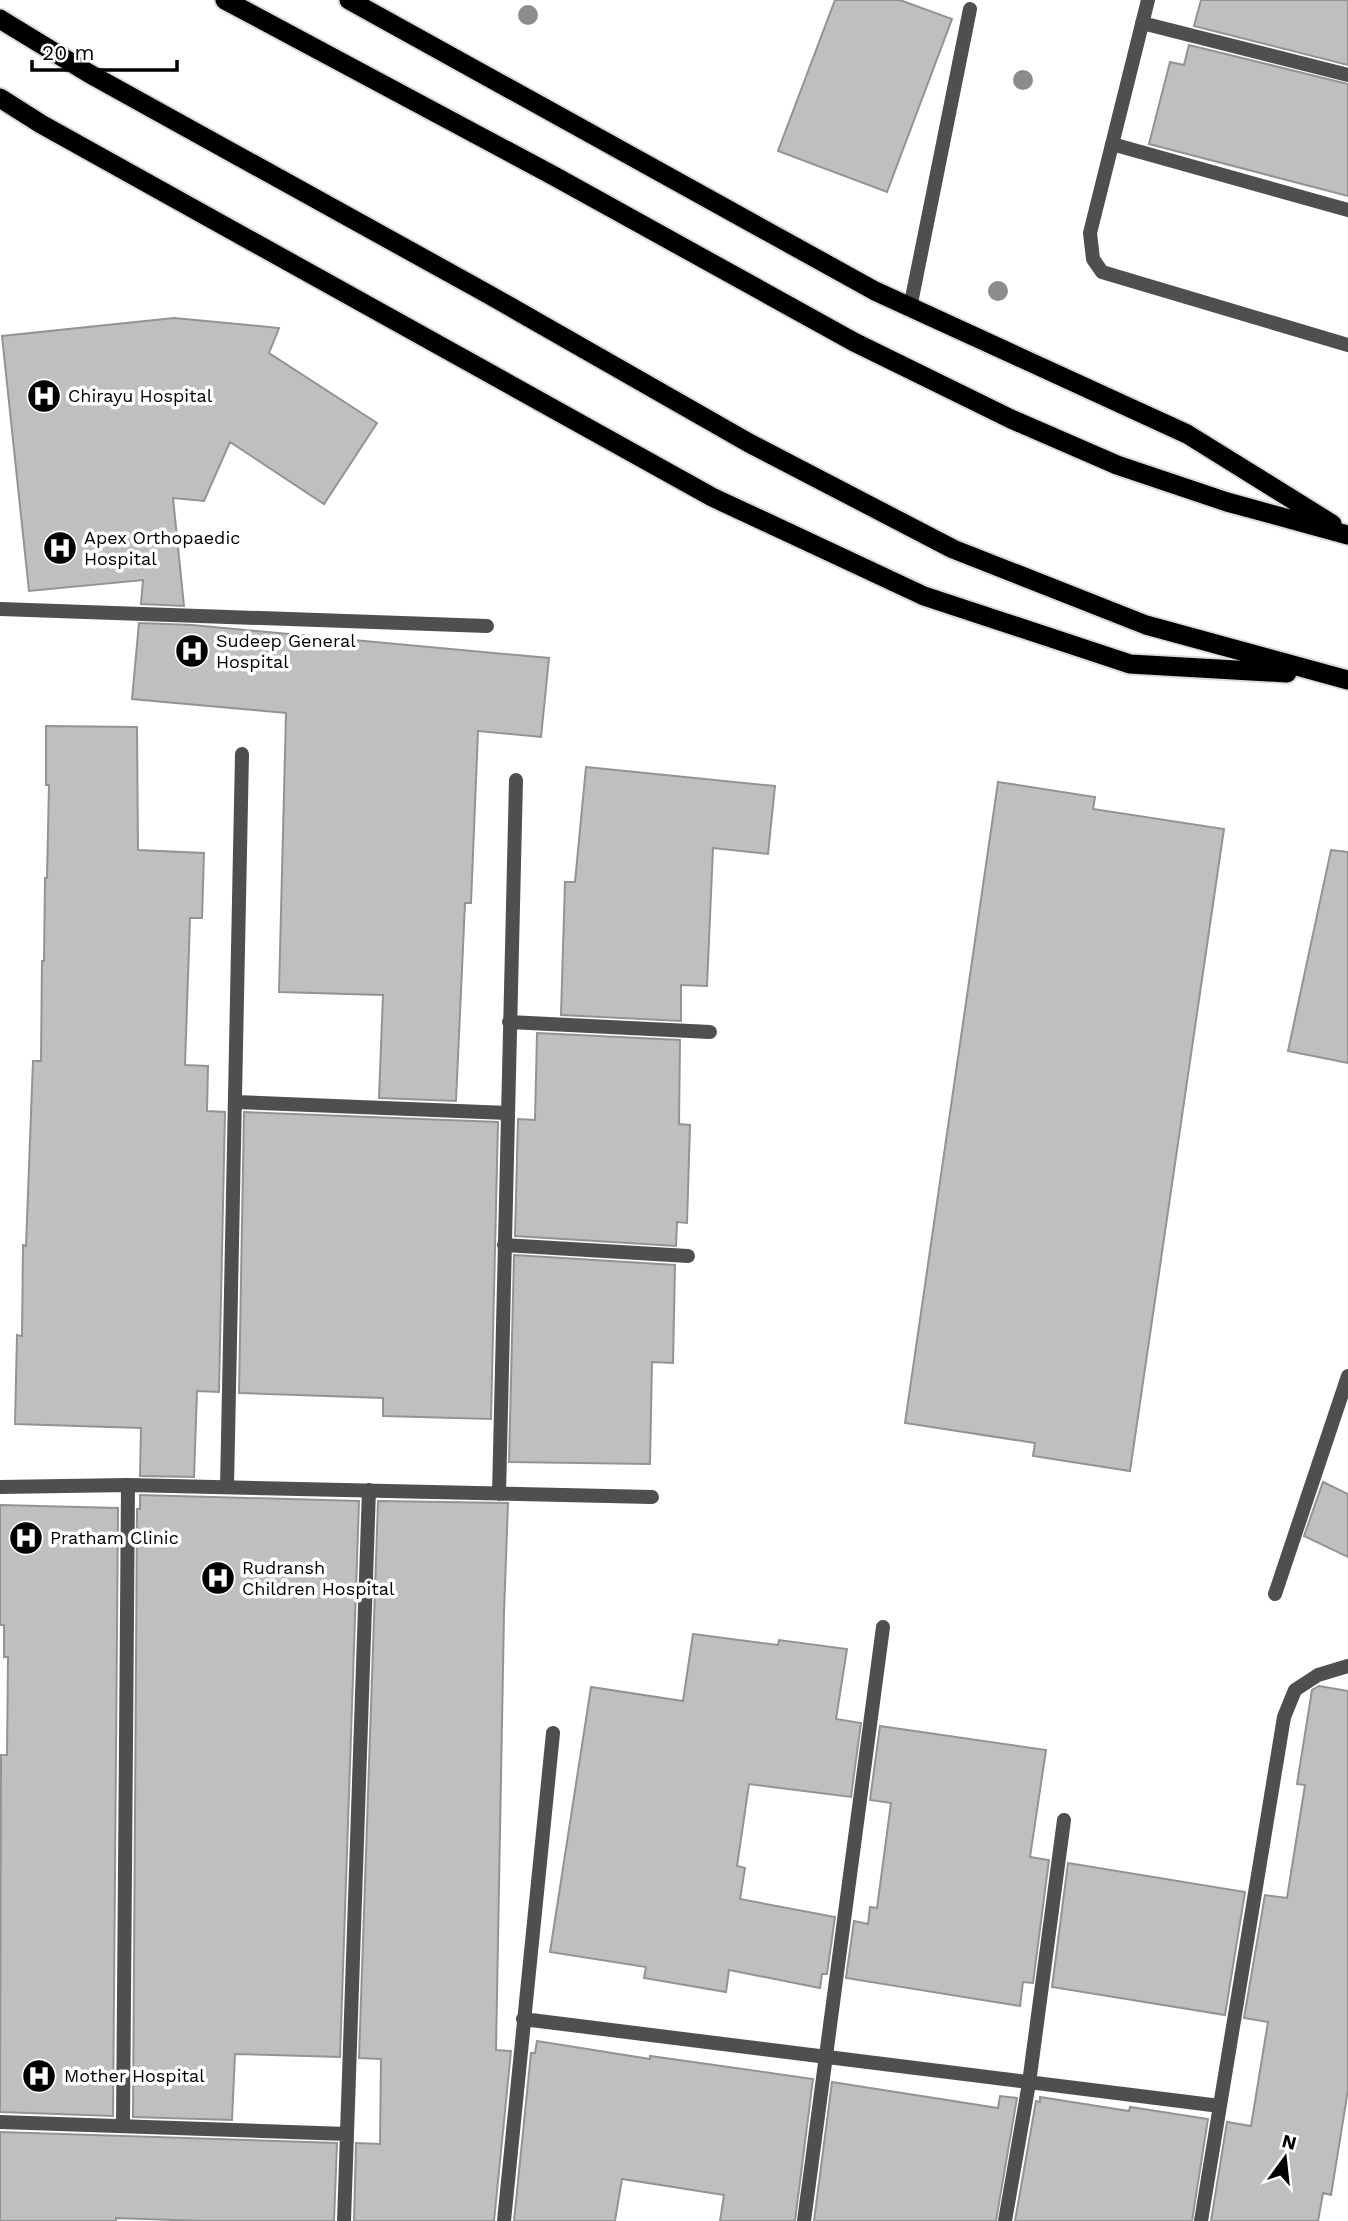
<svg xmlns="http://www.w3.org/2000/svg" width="1348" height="2221" font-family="'Work Sans',sans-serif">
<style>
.building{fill:#bfbfbf;stroke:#939393;stroke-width:2}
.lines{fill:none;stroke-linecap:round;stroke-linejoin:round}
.trunk-casing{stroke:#dbdbdb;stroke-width:23}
.service{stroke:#4f4f4f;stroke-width:14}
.minor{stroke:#4f4f4f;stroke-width:14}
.trunk{stroke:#000;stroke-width:19}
.tree{fill:#8c8c8c}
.labels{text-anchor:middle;stroke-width:7;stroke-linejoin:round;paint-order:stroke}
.poi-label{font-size:18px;fill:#000;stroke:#fff;text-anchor:start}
</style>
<rect width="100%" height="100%" fill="#fff"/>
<path class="building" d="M 835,0 L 900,0 L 952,19 L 887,192 L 778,151 Z
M 1201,0 L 1348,0 L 1348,65 L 1194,26 Z
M 1189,45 L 1348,84 L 1348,196 L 1149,144 L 1170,62 L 1184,65 Z
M 174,318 L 279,328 L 269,353 L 377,423 L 324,504 L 230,442 L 204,501 L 173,498 L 184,606 L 141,604 L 143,580 L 29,591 L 2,336 Z
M 139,623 L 192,625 L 549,658 L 541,737 L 478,731 L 471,903 L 465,903 L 456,1101 L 379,1098 L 383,995 L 279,992 L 286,713 L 132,699 Z
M 46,726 L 137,727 L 138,850 L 204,853 L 202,918 L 190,918 L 185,1065 L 208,1066 L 207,1111 L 225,1112 L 219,1392 L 197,1391 L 194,1477 L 140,1476 L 141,1428 L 15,1424 L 17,1335 L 22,1336 L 23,1245 L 26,1246 L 33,1061 L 41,1061 L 42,961 L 44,961 L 45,878 L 47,878 L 49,785 L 46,785 Z
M 586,767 L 775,786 L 768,854 L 713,848 L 707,986 L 681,985 L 681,1021 L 561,1015 L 565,882 L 575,882 Z
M 998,782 L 1095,797 L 1093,809 L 1224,829 L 1130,1471 L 1033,1456 L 1035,1443 L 905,1423 Z
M 1331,850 L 1348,852 L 1348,1063 L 1288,1051 Z
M 537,1033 L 680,1040 L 679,1124 L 690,1125 L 687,1223 L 677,1222 L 676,1246 L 515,1236 L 518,1119 L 535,1120 Z
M 244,1112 L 498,1122 L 491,1419 L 383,1416 L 383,1398 L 239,1393 Z
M 514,1255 L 675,1265 L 673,1363 L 652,1362 L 650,1464 L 509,1462 Z
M 1323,1482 L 1348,1494 L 1348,1557 L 1304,1536 Z
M 140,1495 L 359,1501 L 340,2057 L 235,2054 L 232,2120 L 133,2117 L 137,1509 L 140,1509 Z
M 378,1501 L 508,1503 L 504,1613 L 496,2050 L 511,2051 L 494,2221 L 354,2221 L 356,2143 L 380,2144 L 381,2059 L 359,2058 Z
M 0,1505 L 118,1508 L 113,2116 L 0,2112 L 1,1755 L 7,1755 L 8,1657 L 4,1657 L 4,1625 L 0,1625 Z
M 693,1634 L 778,1645 L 779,1640 L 847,1649 L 836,1719 L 861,1723 L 851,1797 L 749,1784 L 737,1866 L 745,1868 L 740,1899 L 835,1917 L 827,1974 L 822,1974 L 820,1988 L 729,1970 L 726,1992 L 644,1978 L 646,1967 L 550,1952 L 591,1687 L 683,1701 Z
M 1319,1686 L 1348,1691 L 1348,2090 L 1331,2195 L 1323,2193 L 1318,2221 L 1211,2221 L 1227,2122 L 1251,2126 L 1268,2022 L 1244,2018 L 1265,1895 L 1287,1898 L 1305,1785 L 1297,1784 L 1312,1690 Z
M 880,1726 L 1046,1750 L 1030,1857 L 1049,1860 L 1033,1983 L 1023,1982 L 1020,2006 L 846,1978 L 854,1921 L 868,1924 L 870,1907 L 877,1908 L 891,1803 L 870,1800 Z
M 1068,1863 L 1245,1892 L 1225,2015 L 1052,1987 Z
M 537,2041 L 650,2059 L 650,2056 L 813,2079 L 795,2221 L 720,2221 L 724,2195 L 622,2179 L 615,2221 L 514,2221 L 531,2053 L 535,2053 Z
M 832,2082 L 998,2108 L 1000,2096 L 1017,2098 L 996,2221 L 814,2221 Z
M 1040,2097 L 1129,2111 L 1130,2107 L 1208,2119 L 1192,2221 L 1015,2221 L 1036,2101 L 1040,2102 Z
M 0,2132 L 337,2143 L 334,2221 L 201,2221 L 116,2218 L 116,2221 L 0,2221 Z"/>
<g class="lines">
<g class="trunk-casing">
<path id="trunk" d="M 225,0 L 554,176 L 854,342 L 1011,419 L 1117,465 L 1227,502 L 1348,535
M 349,0 L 875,291 L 1187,434 L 1332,524
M 0,19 L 90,74 L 486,293 L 749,443 L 953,549 L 1146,625 L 1348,680
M 0,98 L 41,124 L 712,497 L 924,596 L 1130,664 L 1287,673"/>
</g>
<path class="service" d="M 910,308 L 970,9
M 0,609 L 487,626
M 1275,1594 L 1348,1376"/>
<path class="minor" d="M 1148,0 L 1090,233 L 1093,259 L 1102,272 L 1348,345
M 1142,23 L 1348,75
M 1112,144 L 1348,210
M 509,1022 L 710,1032
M 235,1102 L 508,1113
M 504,1245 L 688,1256
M 0,1487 L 128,1485 L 652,1497
M 227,1487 L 242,754
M 499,1494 L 516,780
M 523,2019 L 1220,2106
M 0,2122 L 347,2134
M 123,2125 L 128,1485
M 344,2221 L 369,1490
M 504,2221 L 553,1733
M 804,2221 L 883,1627
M 1005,2221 L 1029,2083 L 1064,1820
M 1201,2221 L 1284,1717 L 1295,1690 L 1318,1675 L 1348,1666"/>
<use href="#trunk" class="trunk"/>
</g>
<g class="tree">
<circle cx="528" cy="15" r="10"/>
<circle cx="1023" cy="80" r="10"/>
<circle cx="998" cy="291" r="10"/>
</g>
<defs>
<g id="hospital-disc" transform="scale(1.75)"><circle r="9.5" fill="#000" stroke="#fff"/><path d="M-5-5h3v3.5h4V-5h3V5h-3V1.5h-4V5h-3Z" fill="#fff"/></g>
</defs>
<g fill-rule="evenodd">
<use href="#hospital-disc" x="44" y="396"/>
<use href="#hospital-disc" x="60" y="548"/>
<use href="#hospital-disc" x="192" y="651"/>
<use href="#hospital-disc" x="26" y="1538"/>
<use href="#hospital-disc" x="218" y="1578"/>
<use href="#hospital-disc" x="39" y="2076"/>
</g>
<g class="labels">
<g class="poi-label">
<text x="68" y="402">Chirayu Hospital</text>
<text x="84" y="544">Apex Orthopaedic<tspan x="84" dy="21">Hospital</tspan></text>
<text x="216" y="647">Sudeep General<tspan x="216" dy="21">Hospital</tspan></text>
<text x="50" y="1544">Pratham Clinic</text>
<text x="242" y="1574">Rudransh<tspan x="242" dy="21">Children Hospital</tspan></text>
<text x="64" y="2082">Mother Hospital</text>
</g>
</g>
<g transform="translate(1285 2158) rotate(15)" stroke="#ffffff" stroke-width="5" paint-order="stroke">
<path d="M0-5L12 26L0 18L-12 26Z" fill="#000000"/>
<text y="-10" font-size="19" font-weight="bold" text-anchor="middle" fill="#000000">N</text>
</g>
<path d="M32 60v10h145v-10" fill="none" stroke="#000000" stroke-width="3.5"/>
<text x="42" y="60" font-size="21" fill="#000000" stroke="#ffffff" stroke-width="5" paint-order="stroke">20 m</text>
</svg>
